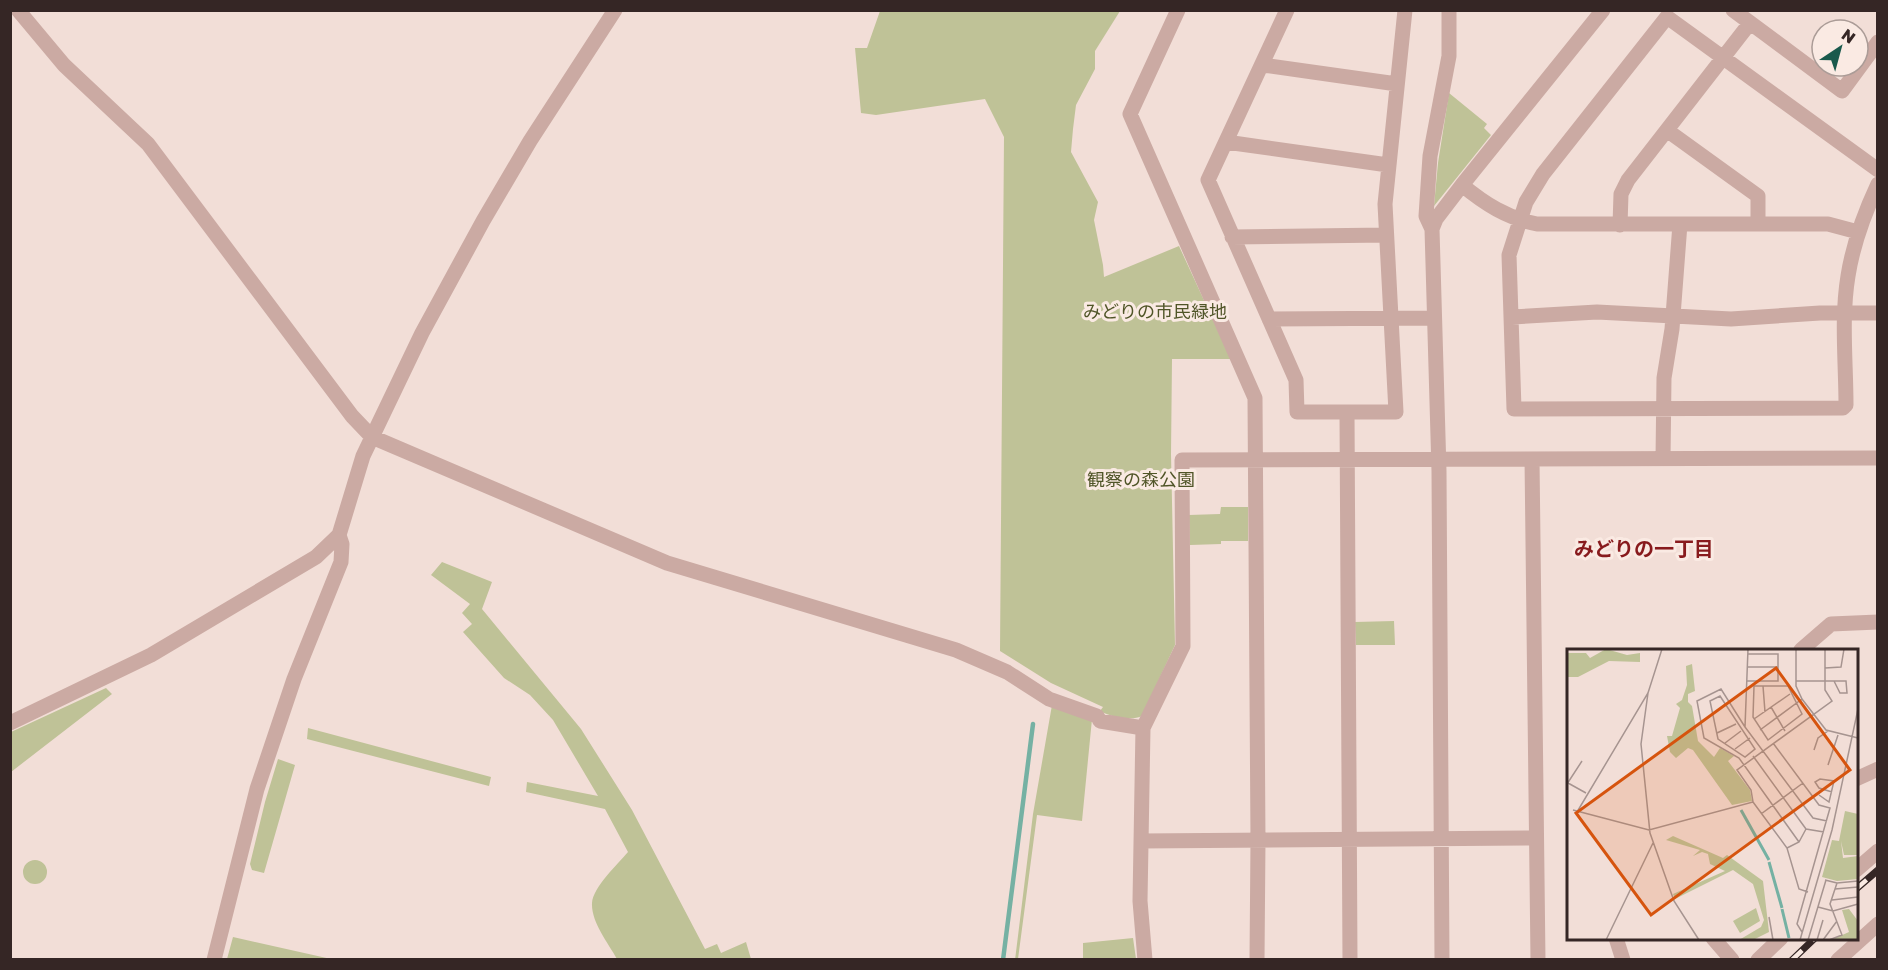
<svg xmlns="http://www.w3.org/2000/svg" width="1888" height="970" font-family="'Golos Text','Noto Sans JP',sans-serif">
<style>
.green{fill:#bfc297}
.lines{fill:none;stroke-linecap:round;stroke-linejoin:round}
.stream{stroke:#75b1a3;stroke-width:4.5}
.minor{stroke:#cbaaa3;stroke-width:15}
.rail-casing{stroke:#352625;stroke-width:7}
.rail{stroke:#faeae3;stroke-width:4.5;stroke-dasharray:14;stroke-linecap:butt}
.labels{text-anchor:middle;stroke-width:6;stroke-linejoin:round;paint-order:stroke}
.park-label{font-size:18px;fill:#505528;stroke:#faeae3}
.neighbourhood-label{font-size:20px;font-weight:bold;fill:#881a1d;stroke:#faeae3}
.inset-river{fill:none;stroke:#75b1a3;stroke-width:3}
.inset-road{fill:none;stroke:#a69490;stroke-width:1.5}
.view{fill:#d6540e;fill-opacity:0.15;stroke:#d6540e;stroke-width:3}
.inset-edge{fill:none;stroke:#352625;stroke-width:3}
</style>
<rect width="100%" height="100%" fill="#f2ded7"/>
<path class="green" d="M 880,11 L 1120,11 L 1095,51 L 1095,69 L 1076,105 L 1073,129 L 1071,152 L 1098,202 L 1094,220 L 1103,265 L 1104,277 L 1179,246 L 1231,359 L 1172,359 L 1171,454 L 1175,645 L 1142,716 C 1132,721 1110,717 1100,711 L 1103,707 L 1051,683 L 1000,651 L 1004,137 L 985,99 L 876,115 L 861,113 L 855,48 L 867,48 Z
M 1449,93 L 1487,124 L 1484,128 L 1491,135 L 1434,206 L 1438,163 Z
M 1221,507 L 1248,507 L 1248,541 L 1221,541 L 1221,544 L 1190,545 L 1189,515 L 1220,514 Z
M 442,562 L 492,582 L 482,609 L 581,729 L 632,810 L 705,949 L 717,944 L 721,953 L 746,942 L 751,959 L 617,959 C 608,943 591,922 592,903 C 593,887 618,864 628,852 L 605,809 L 526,792 L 527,782 L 598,796 L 553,720 L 530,695 L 504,678 L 463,632 L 472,624 L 462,613 L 470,604 L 431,575 Z
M 1394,621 L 1395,645 L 1356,645 L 1355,622 Z
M 106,688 L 112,694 L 11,772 L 11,732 Z
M 1052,705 L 1092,719 L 1082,821 L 1037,815 L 1018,959 L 1015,960 L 1033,814 Z
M 308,728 L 491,777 L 489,786 L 307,739 Z
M 278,759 L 295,765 L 264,873 L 252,870 L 250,864 L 265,802 Z
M23 872a12 12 0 1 1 24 0a12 12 0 1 1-24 0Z
M 233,937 L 331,959 L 227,959 Z
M 1133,938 L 1136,959 L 1083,959 L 1083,943 Z"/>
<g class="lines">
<path class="stream" d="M 1003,960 L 1033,724"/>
<path class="minor" d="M 18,10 L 64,65 L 148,144 L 352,416 L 372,437 L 667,563 L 956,650 L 1007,672 L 1049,699 L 1097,716 L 1100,721 L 1143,728 L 1183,646 L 1182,460 L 1878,458
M 1178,10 L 1130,114 L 1255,398 L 1258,840 L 1257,960
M 1287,10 L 1208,180 L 1296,380 L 1297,412 L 1396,412 L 1385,204 L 1405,10
M 1733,10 L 1842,91 L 1878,42
M 1263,65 L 1397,84
M 1668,131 L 1758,196 L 1758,224
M 1226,142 L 1388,165
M 1878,170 L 1667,17 L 1543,174 L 1526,202 L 1509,255 L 1514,409 L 1843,408 L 1846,405 C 1846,363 1841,318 1848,276 C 1853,244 1864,214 1878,184
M 1462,185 C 1485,204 1507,218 1537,224 L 1828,224 L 1858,232
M 1620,225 L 1621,194 L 1628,180 L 1750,23
M 1432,229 L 1426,216 L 1430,156 L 1449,56 L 1449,10
M 1232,237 L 1386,235
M 1512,317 L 1597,312 L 1731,319 L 1820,313 L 1878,313
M 1269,319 L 1434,318
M 1347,413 L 1350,960
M 1532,459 L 1538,960
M 1663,459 L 1664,378 L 1672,329 L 1680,224
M 1801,650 L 1831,624 L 1878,622
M 10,723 L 151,655 L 316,557 L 339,535 L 363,456 L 422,333 L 483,221 L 530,141 L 615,10
M 1143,728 L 1140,901 L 1145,960
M 1856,779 L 1878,769
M 1141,841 L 1536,838
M 1856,870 L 1878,851
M 1616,938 L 1623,960
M 1713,938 L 1732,960
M 214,960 L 257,789 L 294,679 L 341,562 L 342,544 L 339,535
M 1442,960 L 1439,471 L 1432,229 L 1436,219 L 1462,185 L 1603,10
M 1758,960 L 1781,938
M 1838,960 L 1878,924"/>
<g class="rail-casing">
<path id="rail" d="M 1856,889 L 1878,870
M 1792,960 L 1815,938"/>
</g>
<use href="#rail" class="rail"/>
</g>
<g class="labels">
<g class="park-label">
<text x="1155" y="318">みどりの市民緑地</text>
<text x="1141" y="486">観察の森公園</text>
</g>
<g class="neighbourhood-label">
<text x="1644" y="556">みどりの一丁目</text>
</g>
</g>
<g transform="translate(1567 649)">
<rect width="291" height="291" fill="#f2ded7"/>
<path d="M 39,0 L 60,6 L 73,4 L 73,13 L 42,12 L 11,28 L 0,28 L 0,4 L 19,4 L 23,9 ZM 125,15 L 128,42 L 121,45 L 121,53 L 125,57 L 131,92 L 147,108 L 153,99 L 167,107 L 161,112 L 183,141 L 185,152 L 165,156 L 126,101 L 121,99 L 109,109 L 103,103 L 100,87 L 105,87 L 113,59 L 109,55 L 115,51 L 120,36 L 119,17 ZM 278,162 L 291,165 L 291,206 L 277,206 L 274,192 L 276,209 L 291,207 L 291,230 L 270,232 L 255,228 L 265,191 L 272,192 ZM 106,187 L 156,209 L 160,206 L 196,232 L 202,283 L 186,291 L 172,291 L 194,278 L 197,271 L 186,235 L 166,221 L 108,250 L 106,245 L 158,222 L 143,215 L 141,205 L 135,203 L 126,207 L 133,201 L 99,191 ZM 189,259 L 193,272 L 173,284 L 166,272 ZM 282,260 L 291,272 L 291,291 L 264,291 L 282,283 L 275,261 Z" fill="#bfc297"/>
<path class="inset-river" d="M 174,161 L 202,211M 202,213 L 215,259M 215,260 L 222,289"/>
<path class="inset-road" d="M 181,0 L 178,78 L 246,169 L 260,172M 229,0 L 229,37 L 235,50 L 259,81 L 291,89M 181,18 L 211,18M 258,19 L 274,18 L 277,0M 180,32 L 211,32 L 211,5 L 181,5M 229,32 L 279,32 L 280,44 L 273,44 L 267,32M 187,37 L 221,37 L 235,65 L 201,91 L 186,68 ZM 196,37 L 198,63M 81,44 L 74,95 L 83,184 L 107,252 L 132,291M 153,47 L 188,100 L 178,108 L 151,90 L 143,52 ZM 204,58 L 218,82M 187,70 L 223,45M 178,78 L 154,40 L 130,52 L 137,89 L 172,109 L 232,193M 193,81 L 235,50M 150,84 L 169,75M 158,94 L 174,82M 206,94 L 252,156 L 263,159 L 230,275 L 235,283M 168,100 L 183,89M 247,101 L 251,89 L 261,82M 186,107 L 239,180 L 257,183M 261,116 L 271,86M 1,134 L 19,144M 0,135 L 15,112M 252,146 L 262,153 L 267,132 L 253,130 L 248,133 L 252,139 L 265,143M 186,153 L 220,199 L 232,240 L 241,243M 6,161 L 82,181 L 186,153 L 184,141 L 170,121 L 265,52 L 258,41 L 258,0M 10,163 L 81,44 L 95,0M 194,165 L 236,134M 220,199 L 232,193 L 239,180M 258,231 L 270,234 L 291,232M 268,240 L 291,238M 265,251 L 291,248M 251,258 L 266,262 L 291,255M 202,268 L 206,291M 39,291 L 86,194M 233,291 L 265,181 L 291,60M 241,291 L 259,231M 250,291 L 256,271M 256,291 L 270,272M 262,291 L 275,286 L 263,255 L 270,234"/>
<path class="view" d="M 209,19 L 283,121 L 84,266 L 9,164 Z"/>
<rect width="291" height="291" class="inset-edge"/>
</g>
<rect width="1888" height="970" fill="none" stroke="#352625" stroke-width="24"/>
<g transform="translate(1840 48) rotate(36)"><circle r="28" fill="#faeae3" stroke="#ab9c97" stroke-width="1.5"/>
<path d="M0-4.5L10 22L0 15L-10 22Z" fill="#19594c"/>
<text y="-9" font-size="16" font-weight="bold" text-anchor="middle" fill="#352625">N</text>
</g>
</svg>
